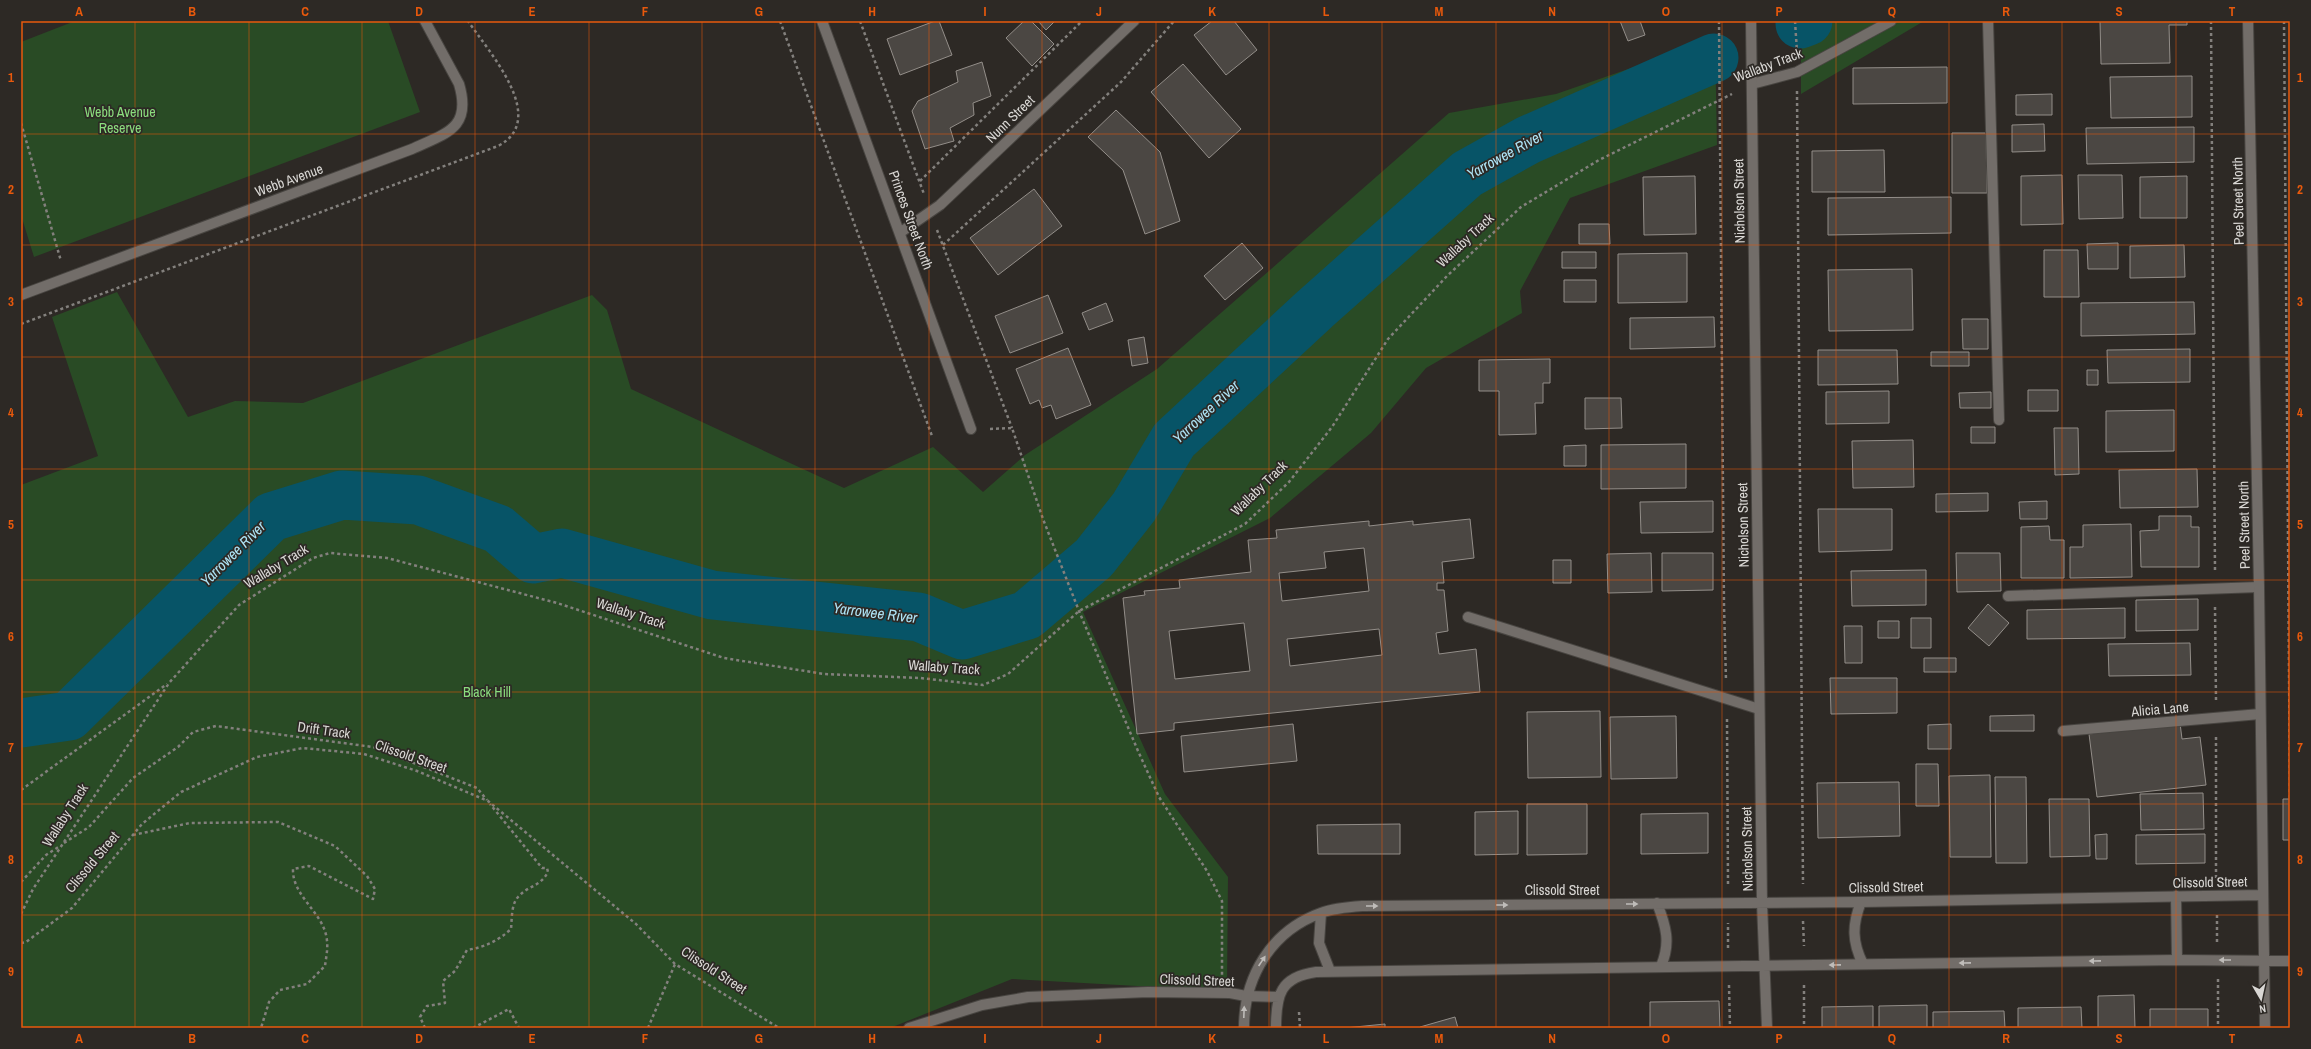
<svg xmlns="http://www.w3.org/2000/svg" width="2311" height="1049" font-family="'Archivo Narrow',sans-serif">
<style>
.green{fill:#294b25}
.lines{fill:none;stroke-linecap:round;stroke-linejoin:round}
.river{stroke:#075467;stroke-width:49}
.building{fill:#4b4743;stroke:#938e89;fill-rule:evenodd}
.service-casing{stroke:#484541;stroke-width:12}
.minor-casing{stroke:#484541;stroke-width:12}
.path{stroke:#83807d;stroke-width:2.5;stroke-dasharray:3 3;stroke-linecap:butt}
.service{stroke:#726d69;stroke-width:10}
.minor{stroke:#726d69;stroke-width:10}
.oneway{fill:#bfbcb9}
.grid{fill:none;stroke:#e8590c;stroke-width:1;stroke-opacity:0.55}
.labels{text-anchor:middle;stroke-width:3.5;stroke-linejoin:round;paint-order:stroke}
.street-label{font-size:14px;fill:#d9d7d4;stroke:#2d2925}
.park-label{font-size:14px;fill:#8bdd7e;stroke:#2d2925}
.water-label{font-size:15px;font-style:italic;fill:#aee4f6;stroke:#2d2925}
.neatline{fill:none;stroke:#e8590c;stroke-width:1.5}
.grid-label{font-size:13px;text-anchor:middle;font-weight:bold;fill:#e8590c}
</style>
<rect width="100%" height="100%" fill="#2d2925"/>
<path class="green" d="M 75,21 L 388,21 L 420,112 L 34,257 L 21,215 L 21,42 Z
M 1801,21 L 1924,21 L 1801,94 Z
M 1715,39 L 1717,145 L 1570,198 L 1520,291 L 1522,313 L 1426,368 L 1371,433 L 1270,518 L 1083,612 L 1165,794 L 1228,877 L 1227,991 L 1012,979 L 890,1028 L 21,1028 L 21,485 L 98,456 L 52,317 L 117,292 L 188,417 L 235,401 L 303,403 L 592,295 L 607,310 L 631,389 L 844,488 L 933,447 L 983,492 L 1025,455 L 1157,369 L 1449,113 L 1556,94 Z"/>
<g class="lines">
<path class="river" d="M 1800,24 L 1808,21
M 21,723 L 69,716 L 271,517 L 342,495 L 418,500 L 498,529 L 533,559 L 562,553 L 712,595 L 919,617 L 962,635 L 1027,615 L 1094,558 L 1134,507 L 1174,440 L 1315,309 L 1467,174 L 1528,140 L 1714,58"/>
</g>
<path class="building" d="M 935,21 L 939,21 L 952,55 L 900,75 L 887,39 Z
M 1024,21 L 1031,21 L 1054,44 L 1032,66 L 1006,38 Z
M 1038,21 L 1055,21 L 1046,30 Z
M 1212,21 L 1234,21 L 1257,50 L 1226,75 L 1194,35 Z
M 1620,21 L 1640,21 L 1645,35 L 1628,41 Z
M 2100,21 L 2187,21 L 2187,25 L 2169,25 L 2170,63 L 2101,64 Z
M 982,62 L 991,96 L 973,103 L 974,115 L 950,128 L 954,141 L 925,149 L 912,111 L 918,101 L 958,82 L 956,71 Z
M 1183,64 L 1241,129 L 1209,158 L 1151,92 Z
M 1947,67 L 1947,103 L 1853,104 L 1853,68 Z
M 2192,76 L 2192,117 L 2111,118 L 2110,77 Z
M 2052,94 L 2052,115 L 2016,115 L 2016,95 Z
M 1116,110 L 1160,152 L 1180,221 L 1145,234 L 1123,170 L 1088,137 Z
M 2044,124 L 2045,151 L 2012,152 L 2012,125 Z
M 2194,127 L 2194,162 L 2087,164 L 2086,128 Z
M 1952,133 L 1986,133 L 1987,193 L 1952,193 Z
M 1884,150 L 1885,192 L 1812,192 L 1812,151 Z
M 2062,175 L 2063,224 L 2021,225 L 2021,176 Z
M 2078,175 L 2122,175 L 2123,218 L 2079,219 Z
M 1695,176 L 1696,234 L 1644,235 L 1643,177 Z
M 2187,176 L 2187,218 L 2140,218 L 2140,177 Z
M 1034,189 L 1062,226 L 998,275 L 970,238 Z
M 1951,197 L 1951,233 L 1828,235 L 1828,198 Z
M 1579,224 L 1609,224 L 1610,244 L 1579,244 Z
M 1242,243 L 1263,268 L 1225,300 L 1204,276 Z
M 2118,243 L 2118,269 L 2088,269 L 2087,244 Z
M 2184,245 L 2185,277 L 2130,278 L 2130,246 Z
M 2044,250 L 2078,250 L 2079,297 L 2044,297 Z
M 1562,252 L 1596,252 L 1596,268 L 1562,268 Z
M 1687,253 L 1687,302 L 1618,303 L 1618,254 Z
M 1912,269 L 1913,330 L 1829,331 L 1828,270 Z
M 1564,280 L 1596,280 L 1596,302 L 1564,302 Z
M 1048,295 L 1063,333 L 1010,353 L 995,316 Z
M 2194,302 L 2195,334 L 2081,336 L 2081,303 Z
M 1106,303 L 1113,321 L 1089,330 L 1082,313 Z
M 1714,317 L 1715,347 L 1630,349 L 1630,318 Z
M 1962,319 L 1988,319 L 1988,349 L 1963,349 Z
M 1144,337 L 1148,363 L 1132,366 L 1128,340 Z
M 1068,348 L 1091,405 L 1056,419 L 1051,405 L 1042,408 L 1039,400 L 1030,404 L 1016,369 Z
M 2190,349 L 2190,382 L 2108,383 L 2107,350 Z
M 1818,350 L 1897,350 L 1898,384 L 1818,385 Z
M 1931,352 L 1969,352 L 1969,366 L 1931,366 Z
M 1550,359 L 1550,383 L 1543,383 L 1543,403 L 1535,403 L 1536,434 L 1499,435 L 1499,391 L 1479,391 L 1479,360 Z
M 2087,370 L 2098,370 L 2098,385 L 2087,385 Z
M 2028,390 L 2058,390 L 2058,411 L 2028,411 Z
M 1889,391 L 1889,423 L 1826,424 L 1826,392 Z
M 1991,392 L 1991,408 L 1960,408 L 1959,393 Z
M 1585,398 L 1621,398 L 1622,428 L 1585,429 Z
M 2174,410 L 2174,451 L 2106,452 L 2106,411 Z
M 1971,427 L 1995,427 L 1995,443 L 1971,443 Z
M 2054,428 L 2078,428 L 2079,474 L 2055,475 Z
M 1913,440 L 1914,487 L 1853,488 L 1852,441 Z
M 1686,444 L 1686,488 L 1601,489 L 1601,445 Z
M 1586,445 L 1586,466 L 1564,466 L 1564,446 Z
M 2197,469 L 2198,507 L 2120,508 L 2119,470 Z
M 1988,493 L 1988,511 L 1936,512 L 1936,494 Z
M 1713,501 L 1713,532 L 1641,533 L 1640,502 Z
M 2047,501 L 2047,519 L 2020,519 L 2019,502 Z
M 1818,509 L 1892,509 L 1892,550 L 1819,552 Z
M 2159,516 L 2191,516 L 2191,527 L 2199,527 L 2199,567 L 2141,567 L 2140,531 L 2159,530 Z
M 1470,519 L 1474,558 L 1442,562 L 1444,583 L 1437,583 L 1437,590 L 1444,590 L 1448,631 L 1436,633 L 1439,654 L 1476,649 L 1480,692 L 1174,723 L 1174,730 L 1137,734 L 1123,598 L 1145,595 L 1144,591 L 1180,588 L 1179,580 L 1251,572 L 1248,540 L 1277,538 L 1276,530 L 1369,521 L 1369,526 L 1413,521 L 1413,525 ZM 1364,548 L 1369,591 L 1282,601 L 1279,573 L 1326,568 L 1324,552 ZM 1244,623 L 1250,671 L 1175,679 L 1169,631 ZM 1379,629 L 1382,655 L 1290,666 L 1287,639 Z
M 2131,524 L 2132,577 L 2070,578 L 2070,547 L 2083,547 L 2083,525 Z
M 2049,526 L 2050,540 L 2064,540 L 2064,578 L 2021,578 L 2021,527 Z
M 1651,553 L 1652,592 L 1608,593 L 1607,554 Z
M 1662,553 L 1713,553 L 1713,590 L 1662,591 Z
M 1956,553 L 2000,553 L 2001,591 L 1957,592 Z
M 1553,560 L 1571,560 L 1571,583 L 1553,583 Z
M 1926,570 L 1926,605 L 1852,606 L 1851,571 Z
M 2198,599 L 2198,630 L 2136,631 L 2136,600 Z
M 1988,604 L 2009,623 L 1989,646 L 1968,628 Z
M 2125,608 L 2125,638 L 2027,639 L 2027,610 Z
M 1911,618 L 1931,618 L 1931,648 L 1911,648 Z
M 1878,621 L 1899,621 L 1899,638 L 1878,638 Z
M 1844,626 L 1862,626 L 1862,663 L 1845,663 Z
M 2190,643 L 2191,675 L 2109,676 L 2108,644 Z
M 1924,658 L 1956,658 L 1956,672 L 1924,672 Z
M 1830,678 L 1897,678 L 1897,713 L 1831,714 Z
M 1600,711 L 1601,777 L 1528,778 L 1527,712 Z
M 2034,715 L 2034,731 L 1990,731 L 1990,716 Z
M 1676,716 L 1677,778 L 1611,779 L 1610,717 Z
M 2180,723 L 2182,739 L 2200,737 L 2206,785 L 2097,797 L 2089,734 Z
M 1293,724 L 1297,761 L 1184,772 L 1181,736 Z
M 1951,724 L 1951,749 L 1928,749 L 1928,725 Z
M 1916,764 L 1938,764 L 1939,806 L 1916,806 Z
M 1990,775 L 1991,857 L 1950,857 L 1949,776 Z
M 1995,777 L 2026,777 L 2027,863 L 1996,863 Z
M 1899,782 L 1900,836 L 1818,838 L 1817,783 Z
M 2203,793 L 2204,829 L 2141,830 L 2140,794 Z
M 2049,799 L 2089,799 L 2090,856 L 2050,857 Z
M 2283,799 L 2290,799 L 2290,840 L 2283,840 Z
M 1527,804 L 1587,804 L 1587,854 L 1527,855 Z
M 1518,811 L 1518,854 L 1475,855 L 1475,812 Z
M 1708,813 L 1708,853 L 1641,854 L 1641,814 Z
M 1400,824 L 1400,854 L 1318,854 L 1317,825 Z
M 2107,834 L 2107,859 L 2096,859 L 2095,835 Z
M 2205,834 L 2205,863 L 2136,864 L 2136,835 Z
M 2134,995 L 2135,1028 L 2098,1028 L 2098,996 Z
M 1719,1001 L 1720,1028 L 1650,1028 L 1650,1002 Z
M 1927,1005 L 1927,1028 L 1879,1028 L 1879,1006 Z
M 1873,1006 L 1873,1028 L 1822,1028 L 1822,1007 Z
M 2081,1007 L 2082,1028 L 2018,1028 L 2018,1008 Z
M 2150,1009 L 2208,1009 L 2208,1028 L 2150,1028 Z
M 2004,1011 L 2005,1028 L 1933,1028 L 1933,1012 Z
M 1455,1017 L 1458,1028 L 1421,1028 L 1420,1027 Z
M 1385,1024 L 1385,1028 L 1345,1028 Z"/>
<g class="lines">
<g class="service-casing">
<path id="service" d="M 1988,21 L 1999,420
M 1752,84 L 1797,72 L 1891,21
M 2008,596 L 2259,587
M 1468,617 L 1759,709
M 2063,731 L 2260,714
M 2176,896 L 2177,960
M 909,1028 L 982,1005 L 1028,997 L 1148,992 L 1230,993 L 1246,996"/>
</g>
<g class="minor-casing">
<path id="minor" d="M 822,21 L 971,429
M 1751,21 L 1762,903 L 1767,1028
M 2248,21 L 2259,587 L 2265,1028
M 901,232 L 940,205 L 1134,21
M 21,295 L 412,149 C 447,133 472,128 459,84 L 425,21
M 1861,902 C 1852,925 1852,942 1863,964
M 1657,903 C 1666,926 1671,943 1661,966
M 1321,913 L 1319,943 L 1330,971
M 1246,996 L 1279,997
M 1244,1028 C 1244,977 1271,931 1321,913 C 1334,908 1349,907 1363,906 L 1861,902 L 2262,895
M 1276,1028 C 1276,995 1280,977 1316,972 L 2177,960 L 2290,961"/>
</g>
<path class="path" d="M 780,21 L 932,436
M 860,21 L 924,194
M 1719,21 L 1724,606 L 1726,680
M 1795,21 L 1797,52
M 2211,21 L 2215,570
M 2284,21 L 2290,799
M 1797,91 L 1803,884
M 21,123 L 61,261
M 920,181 L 1082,21
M 937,230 L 1012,428
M 943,245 L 1121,82 L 1174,21
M 21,324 L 498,146 C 550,119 488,51 468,21
M 990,429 L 1012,428 L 1043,519 L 1079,611 L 1138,751 L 1159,797 L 1207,871 L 1222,901 L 1222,975
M 2215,607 L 2216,700
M 1727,719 L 1728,884
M 2216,737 L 2216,878
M 21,790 L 167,684
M 133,835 L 190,823 L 278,822 L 335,846 L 367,876 L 375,889 L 373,899 L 309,866 L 293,869 C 292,897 325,913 327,941 C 328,949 326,958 325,966 L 307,984 L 280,990 L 269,1002 L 261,1028
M 64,843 L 89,827 L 133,778 L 178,747 L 193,732 L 216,726 L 373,747 L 477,788 L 487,800
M 21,882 L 46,855 L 60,846
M 21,914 L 33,889 L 169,683 L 239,605 L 313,558 L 330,553 L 387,558 L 557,603 L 724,658 L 824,674 L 920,678 L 983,685 L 1008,674 L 1079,611 L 1245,524 L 1289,482 L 1332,427 L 1388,339 L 1447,276 L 1521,207 L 1599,160 L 1732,94
M 2217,915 L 2217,942
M 1803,921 L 1804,946
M 21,943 L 26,942 L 72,908 L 142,824 L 181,792 L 257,757 L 303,748 L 364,754 L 417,771 L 488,801 L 636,924 L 675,964 L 779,1028
M 1728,948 L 1728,923
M 2218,979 L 2218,1028
M 1729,985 L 1730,1028
M 1804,985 L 1804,1028
M 1299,1012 L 1300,1028
M 425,1028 L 420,1017 L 427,1006 L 445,1003 L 443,981 L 455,971 L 467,950 C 485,947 498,941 511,929 C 512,919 511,903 519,896 C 529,885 540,887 548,872 L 547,868 L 542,868 L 490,804
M 473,1028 L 509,1009 L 519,1028
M 648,1028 L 675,964"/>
<use href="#service" class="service"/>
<use href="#minor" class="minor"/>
</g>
<defs><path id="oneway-solid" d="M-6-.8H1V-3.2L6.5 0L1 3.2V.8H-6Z"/></defs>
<g class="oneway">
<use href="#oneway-solid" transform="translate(1632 904)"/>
<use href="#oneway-solid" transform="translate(1502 905)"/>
<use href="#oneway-solid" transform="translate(1372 906)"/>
<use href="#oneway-solid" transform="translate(2225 960) rotate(-180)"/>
<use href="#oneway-solid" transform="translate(1262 961) rotate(-56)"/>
<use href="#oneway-solid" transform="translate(2095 961) rotate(179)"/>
<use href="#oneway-solid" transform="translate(1965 963) rotate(179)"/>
<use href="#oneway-solid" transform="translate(1835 965) rotate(179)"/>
<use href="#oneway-solid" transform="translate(1244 1012) rotate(-88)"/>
</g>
<path class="grid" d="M 135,21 L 135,1028M 249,21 L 249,1028M 362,21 L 362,1028M 475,21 L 475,1028M 589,21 L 589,1028M 702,21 L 702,1028M 815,21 L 815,1028M 929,21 L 929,1028M 1042,21 L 1042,1028M 1156,21 L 1156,1028M 1269,21 L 1269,1028M 1382,21 L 1382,1028M 1496,21 L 1496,1028M 1609,21 L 1609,1028M 1722,21 L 1722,1028M 1836,21 L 1836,1028M 1949,21 L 1949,1028M 2062,21 L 2062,1028M 2176,21 L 2176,1028M 21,134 L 2290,134M 21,245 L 2290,245M 21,357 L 2290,357M 21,469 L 2290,469M 21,580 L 2290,580M 21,692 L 2290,692M 21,804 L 2290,804M 21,915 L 2290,915"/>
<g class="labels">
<g class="street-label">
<text transform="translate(1768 65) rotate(-21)" y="5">Wallaby Track</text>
<text transform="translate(1010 119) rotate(-44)" y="5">Nunn Street</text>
<text transform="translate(289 180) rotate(-20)" y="5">Webb Avenue</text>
<text transform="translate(1739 201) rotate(-91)" y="5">Nicholson Street</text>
<text transform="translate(2238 201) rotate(-91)" y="5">Peel Street North</text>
<text transform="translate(911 220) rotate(70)" y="5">Princes Street North</text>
<text transform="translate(1465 240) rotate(-43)" y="5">Wallaby Track</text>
<text transform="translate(1259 488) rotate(-44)" y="5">Wallaby Track</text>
<text transform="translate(1743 525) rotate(-91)" y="5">Nicholson Street</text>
<text transform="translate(2244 525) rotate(-91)" y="5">Peel Street North</text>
<text transform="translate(276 566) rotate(-31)" y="5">Wallaby Track</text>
<text transform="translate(631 613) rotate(18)" y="5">Wallaby Track</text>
<text transform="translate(944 667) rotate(4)" y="5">Wallaby Track</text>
<text transform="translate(2160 709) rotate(-5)" y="5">Alicia Lane</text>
<text transform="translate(324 730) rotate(8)" y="5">Drift Track</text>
<text transform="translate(411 756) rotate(19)" y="5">Clissold Street</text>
<text transform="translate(65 815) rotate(-57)" y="5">Wallaby Track</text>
<text transform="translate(1747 849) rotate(-91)" y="5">Nicholson Street</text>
<text transform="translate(92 862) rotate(-50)" y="5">Clissold Street</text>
<text transform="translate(2210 882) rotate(-1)" y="5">Clissold Street</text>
<text transform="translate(1886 887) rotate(-1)" y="5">Clissold Street</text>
<text x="1562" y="895">Clissold Street</text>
<text transform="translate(714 970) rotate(33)" y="5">Clissold Street</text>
<text transform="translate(1197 980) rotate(2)" y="5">Clissold Street</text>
</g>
<g class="park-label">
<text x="120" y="117">Webb Avenue<tspan x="120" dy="16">Reserve</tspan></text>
<text x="487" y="697">Black Hill</text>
</g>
<g class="water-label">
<text transform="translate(1505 155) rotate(-29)" y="5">Yarrowee River</text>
<text transform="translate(1206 412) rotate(-43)" y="5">Yarrowee River</text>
<text transform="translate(233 554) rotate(-45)" y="5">Yarrowee River</text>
<text transform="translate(875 613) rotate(7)" y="5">Yarrowee River</text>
</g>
</g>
<rect width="2311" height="1049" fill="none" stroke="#2d2925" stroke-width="44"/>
<g transform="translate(2261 999) rotate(171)" stroke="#2d2925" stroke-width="3" paint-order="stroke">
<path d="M0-3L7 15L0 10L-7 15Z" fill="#d9d7d4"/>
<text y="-6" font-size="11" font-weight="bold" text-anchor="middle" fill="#d9d7d4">N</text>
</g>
<rect x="22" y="22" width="2267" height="1005" class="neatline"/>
<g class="grid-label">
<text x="79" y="16">A</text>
<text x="192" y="16">B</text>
<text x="305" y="16">C</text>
<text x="419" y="16">D</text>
<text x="532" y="16">E</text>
<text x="645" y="16">F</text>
<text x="759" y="16">G</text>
<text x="872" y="16">H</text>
<text x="985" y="16">I</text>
<text x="1099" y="16">J</text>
<text x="1212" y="16">K</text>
<text x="1326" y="16">L</text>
<text x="1439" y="16">M</text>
<text x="1552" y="16">N</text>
<text x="1666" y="16">O</text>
<text x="1779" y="16">P</text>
<text x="1892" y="16">Q</text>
<text x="2006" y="16">R</text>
<text x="2119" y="16">S</text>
<text x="2232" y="16">T</text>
<text x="11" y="82">1</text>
<text x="2300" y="82">1</text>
<text x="11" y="194">2</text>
<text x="2300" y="194">2</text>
<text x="11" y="306">3</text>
<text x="2300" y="306">3</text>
<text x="11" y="417">4</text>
<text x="2300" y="417">4</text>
<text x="11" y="529">5</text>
<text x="2300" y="529">5</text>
<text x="11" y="641">6</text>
<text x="2300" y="641">6</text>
<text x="11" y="752">7</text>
<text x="2300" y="752">7</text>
<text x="11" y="864">8</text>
<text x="2300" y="864">8</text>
<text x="11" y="976">9</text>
<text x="2300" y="976">9</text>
<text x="79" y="1043">A</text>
<text x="192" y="1043">B</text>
<text x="305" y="1043">C</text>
<text x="419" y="1043">D</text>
<text x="532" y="1043">E</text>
<text x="645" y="1043">F</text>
<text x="759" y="1043">G</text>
<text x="872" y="1043">H</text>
<text x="985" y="1043">I</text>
<text x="1099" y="1043">J</text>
<text x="1212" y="1043">K</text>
<text x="1326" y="1043">L</text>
<text x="1439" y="1043">M</text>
<text x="1552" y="1043">N</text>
<text x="1666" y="1043">O</text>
<text x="1779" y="1043">P</text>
<text x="1892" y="1043">Q</text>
<text x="2006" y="1043">R</text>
<text x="2119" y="1043">S</text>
<text x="2232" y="1043">T</text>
</g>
</svg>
